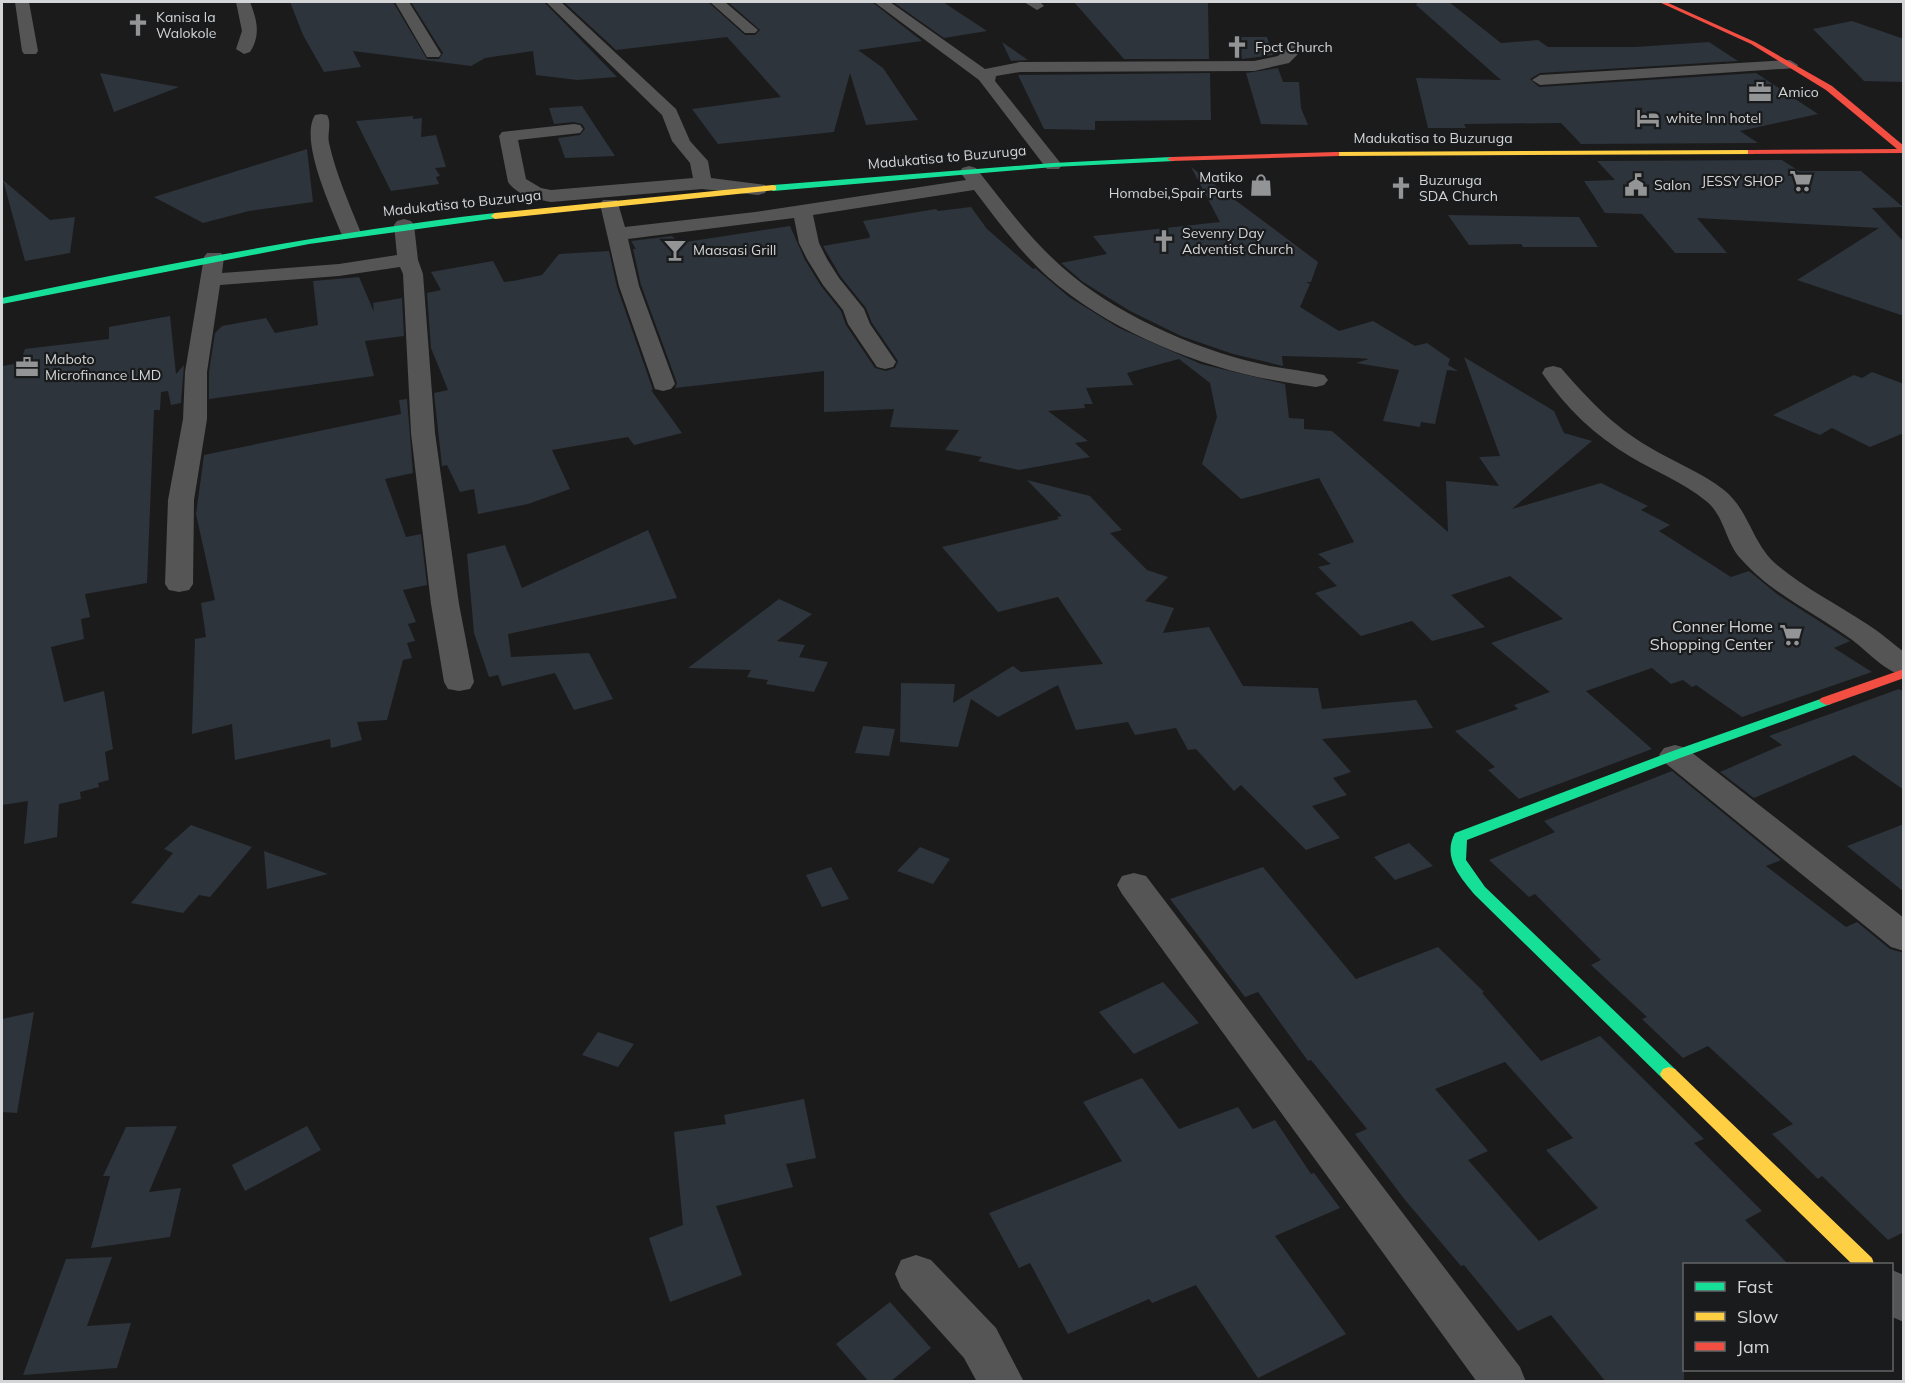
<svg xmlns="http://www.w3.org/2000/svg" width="1905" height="1383" font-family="Mulish,sans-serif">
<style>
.building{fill:#2d343b;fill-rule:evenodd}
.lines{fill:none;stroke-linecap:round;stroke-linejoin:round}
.street{fill:#555;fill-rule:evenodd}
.fast{fill:#16e098;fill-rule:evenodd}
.slow{fill:#ffcf43;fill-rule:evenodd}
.jam{fill:#f24e42;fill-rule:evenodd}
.labels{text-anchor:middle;stroke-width:4.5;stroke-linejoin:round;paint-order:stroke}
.far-poi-label{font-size:14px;fill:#d3d5d6;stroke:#1a1b1d;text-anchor:start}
.far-street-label{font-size:14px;fill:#d3d5d6;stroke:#1a1b1d}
.poi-label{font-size:16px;fill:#d3d5d6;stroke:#1a1b1d;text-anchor:end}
</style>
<rect width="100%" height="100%" fill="#1b1b1c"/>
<path class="building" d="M 290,2 L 393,2 L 427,59 L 439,59 L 443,53 L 411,2 L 544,2 L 617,77 L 577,80 L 536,75 L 533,51 L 485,58 L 471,66 L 353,51 L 361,67 L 324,72 L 303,35 Z
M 564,2 L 708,2 L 745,35 L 755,35 L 760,30 L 728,2 L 872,2 L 922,41 L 858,50 L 883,68 L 918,120 L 866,125 L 850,73 L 834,132 L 718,144 L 692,109 L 781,97 L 727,37 L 616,50 Z
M 893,2 L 943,2 L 987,31 L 944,38 Z
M 1074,2 L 1208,2 L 1209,59 L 1124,59 Z
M 1418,2 L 1449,2 L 1501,43 L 1538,40 L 1548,47 L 1635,47 L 1709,42 L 1738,61 L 1540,73 L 1530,79 L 1539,87 L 1756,73 L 1818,114 L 1740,131 L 1758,143 L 1581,144 L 1561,123 L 1464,124 L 1466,128 L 1428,128 L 1416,78 L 1501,80 L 1416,5 Z
M 1852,21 L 1904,39 L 1904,82 L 1864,81 L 1813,29 Z
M 1235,37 L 1267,37 L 1273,55 L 1242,59 Z
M 1002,42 L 1028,60 L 1011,61 Z
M 1278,68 L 1283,82 L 1299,82 L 1301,108 L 1308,125 L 1261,124 L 1246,73 Z
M 100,73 L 179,87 L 114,112 Z
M 1210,73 L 1211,120 L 1095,121 L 1095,130 L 1044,129 L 1018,75 Z
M 582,106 L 615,156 L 565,158 L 558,138 L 580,135 L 585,129 L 582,124 L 574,122 L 554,124 L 549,108 Z
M 413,116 L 413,119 L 422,118 L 421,137 L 436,135 L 446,167 L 435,168 L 440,176 L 436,177 L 439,184 L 391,191 L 356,121 Z
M 307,149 L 313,202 L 249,211 L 203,223 L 154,197 Z
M 1782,160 L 1799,171 L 1861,171 L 1903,207 L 1872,208 L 1904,242 L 1904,316 L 1797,280 L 1879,228 L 1697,218 L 1727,253 L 1675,253 L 1642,214 L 1605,213 L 1584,181 L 1615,180 L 1597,161 Z
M 1191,167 L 1318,262 L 1311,282 L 1306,282 L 1310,284 L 1300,307 L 1339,331 L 1373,321 L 1415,346 L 1427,343 L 1450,359 L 1448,365 L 1458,371 L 1447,370 L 1435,424 L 1421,422 L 1420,427 L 1383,421 L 1399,370 L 1356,363 L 1369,359 L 1358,358 L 1282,356 L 1283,366 L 1233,354 L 1181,336 L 1130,311 L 1083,282 L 1061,263 L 1107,254 L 1093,236 L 1220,222 Z
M 3,180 L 50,220 L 75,217 L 70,253 L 25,261 Z
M 971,207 L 987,229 L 1033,269 L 1035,268 L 1069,297 L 1119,328 L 1201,364 L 1285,384 L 1289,418 L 1304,419 L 1304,429 L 1332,431 L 1448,532 L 1446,481 L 1499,486 L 1479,457 L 1500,456 L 1464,357 L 1554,411 L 1564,433 L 1592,441 L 1512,509 L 1601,483 L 1648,506 L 1641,510 L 1670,525 L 1659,531 L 1731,577 L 1749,571 L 1777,594 L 1850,641 L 1834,648 L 1872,672 L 1742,717 L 1696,685 L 1692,687 L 1683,680 L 1671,684 L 1652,668 L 1586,691 L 1652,749 L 1519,799 L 1488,770 L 1495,767 L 1455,731 L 1518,709 L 1514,705 L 1550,692 L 1491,643 L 1563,619 L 1510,576 L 1451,595 L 1485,627 L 1432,641 L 1412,621 L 1361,636 L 1315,593 L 1337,586 L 1318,567 L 1331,564 L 1318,554 L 1354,542 L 1319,478 L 1241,499 L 1202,464 L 1217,417 L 1210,383 L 1179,359 L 1127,373 L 1133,385 L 1086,388 L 1093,404 L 1084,404 L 1085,408 L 1048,411 L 1088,441 L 1075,443 L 1090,457 L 1019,470 L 978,461 L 982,457 L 945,450 L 959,430 L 890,427 L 894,409 L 824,412 L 824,371 L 675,388 L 677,383 L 641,285 L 633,249 L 636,249 L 631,241 L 672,236 L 679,243 L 790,226 L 805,260 L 821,286 L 841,311 L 846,325 L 875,368 L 886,371 L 895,368 L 898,361 L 872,323 L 866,308 L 841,277 L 823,246 L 869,238 L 870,236 L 863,221 L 936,209 L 938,211 Z
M 1448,215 L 1579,217 L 1598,247 L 1523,247 L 1521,244 L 1469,245 Z
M 609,251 L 617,287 L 653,390 L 651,390 L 682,433 L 634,445 L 628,437 L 552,450 L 570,489 L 528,504 L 478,514 L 474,489 L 460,492 L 447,465 L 442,466 L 434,393 L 448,390 L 431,348 L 427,293 L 441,290 L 431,272 L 493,261 L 504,282 L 513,281 L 542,275 L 559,254 Z
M 359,277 L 374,312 L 373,303 L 402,298 L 404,336 L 365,341 L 374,376 L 209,399 L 209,372 L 215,333 L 222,326 L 266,318 L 275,333 L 318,325 L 313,281 Z
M 170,316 L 176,374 L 184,365 L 181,403 L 171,405 L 168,391 L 161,392 L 160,410 L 154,410 L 147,583 L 85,594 L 90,617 L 81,619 L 84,639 L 51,647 L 64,702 L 104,691 L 113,749 L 105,752 L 109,780 L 98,783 L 99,787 L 80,792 L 81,799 L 59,804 L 57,837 L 24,844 L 28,801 L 2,805 L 2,366 L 20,363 L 25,349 L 109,339 L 109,327 Z
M 1872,372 L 1904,384 L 1904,433 L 1870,447 L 1832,428 L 1820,435 L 1773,415 L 1854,375 L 1862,378 Z
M 407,399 L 413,473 L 385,479 L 406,537 L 421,534 L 427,585 L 403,590 L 416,622 L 408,624 L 415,641 L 407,643 L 412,658 L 403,660 L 387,720 L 357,722 L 362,740 L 331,748 L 330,739 L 235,760 L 232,724 L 192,734 L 195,639 L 206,637 L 201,603 L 215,600 L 196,514 L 204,455 L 401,414 L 399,400 Z
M 1027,480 L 1090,496 L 1122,530 L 1110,533 L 1147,570 L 1168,577 L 1145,601 L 1174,608 L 1163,633 L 1209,627 L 1243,686 L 1318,688 L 1322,709 L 1416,700 L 1433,728 L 1322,739 L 1351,772 L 1333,778 L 1347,795 L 1312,806 L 1340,838 L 1306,850 L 1241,785 L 1234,791 L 1196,749 L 1188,750 L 1176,728 L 1135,735 L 1128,722 L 1076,730 L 1058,685 L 998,717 L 971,699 L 958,747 L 900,742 L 901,683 L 955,684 L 953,703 L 1013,666 L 1021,672 L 1103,664 L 1058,597 L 998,612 L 942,547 L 1059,519 L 1057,517 L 1062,516 Z
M 648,530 L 677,598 L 508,634 L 511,657 L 589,653 L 613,699 L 574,710 L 555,673 L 502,686 L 498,675 L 489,677 L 474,633 L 467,554 L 505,545 L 522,588 Z
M 779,599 L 812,614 L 777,641 L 805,645 L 799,657 L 828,662 L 814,692 L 766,684 L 768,680 L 747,677 L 751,670 L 688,668 Z
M 1899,689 L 1904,692 L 1904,790 L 1854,755 L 1754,798 L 1720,772 L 1782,745 L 1769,736 Z
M 863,726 L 895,729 L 889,756 L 855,753 Z
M 1672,771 L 1781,860 L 1766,866 L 1846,927 L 1857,922 L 1890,949 L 1904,953 L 1904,1232 L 1888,1240 L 1822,1176 L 1818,1179 L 1772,1134 L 1793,1124 L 1708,1046 L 1683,1058 L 1642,1019 L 1647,1017 L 1591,965 L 1601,960 L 1535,894 L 1529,897 L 1489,860 L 1555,832 L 1544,821 Z
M 1904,824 L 1904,892 L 1847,846 Z
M 191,825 L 252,847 L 210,897 L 199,895 L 183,913 L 131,903 L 173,853 L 164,849 Z
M 1409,843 L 1433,866 L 1395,880 L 1374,857 Z
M 920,847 L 950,859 L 933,884 L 897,871 Z
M 264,851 L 328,874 L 267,889 Z
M 831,867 L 849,899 L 822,907 L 806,875 Z
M 1263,867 L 1356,979 L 1438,947 L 1484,992 L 1482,993 L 1541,1061 L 1600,1036 L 1704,1139 L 1694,1143 L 1762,1211 L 1745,1220 L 1788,1264 L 1684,1264 L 1684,1382 L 1606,1382 L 1551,1315 L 1518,1331 L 1464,1265 L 1461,1266 L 1405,1200 L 1355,1134 L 1367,1129 L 1311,1060 L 1308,1061 L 1258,992 L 1245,997 L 1170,899 ZM 1505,1062 L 1573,1138 L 1546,1150 L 1598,1208 L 1539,1241 L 1468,1160 L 1488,1151 L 1435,1089 Z
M 1163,982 L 1199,1023 L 1134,1054 L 1099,1012 Z
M 34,1012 L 17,1113 L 2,1112 L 2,1019 Z
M 598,1032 L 634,1044 L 618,1067 L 582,1055 Z
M 1142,1078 L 1179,1129 L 1238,1107 L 1253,1129 L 1275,1120 L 1311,1174 L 1314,1173 L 1340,1208 L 1275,1236 L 1346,1334 L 1258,1378 L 1196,1285 L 1152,1303 L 1149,1299 L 1068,1334 L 1030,1263 L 1019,1268 L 989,1213 L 1122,1161 L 1083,1102 Z
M 804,1099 L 816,1158 L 786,1164 L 793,1187 L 716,1206 L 742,1275 L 670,1302 L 649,1238 L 683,1225 L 674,1132 L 726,1124 L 724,1115 Z
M 177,1126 L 149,1192 L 181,1188 L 170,1237 L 91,1248 L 110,1176 L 103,1176 L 126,1127 Z
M 307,1126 L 321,1150 L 245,1191 L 232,1165 Z
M 112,1257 L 87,1326 L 131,1323 L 117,1368 L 23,1375 L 66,1259 Z
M 890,1302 L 931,1348 L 890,1382 L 869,1382 L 836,1344 Z"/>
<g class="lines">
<path class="street" d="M 15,2 L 29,2 L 38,51 L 36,54 L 24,54 L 22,51 Z
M 236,2 L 250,2 C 257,20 261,35 250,52 L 244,54 L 236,49 L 242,31 Z
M 395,2 L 409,2 L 441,54 L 439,57 L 427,57 Z
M 546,2 L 561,2 L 676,109 L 690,141 L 708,161 L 711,178 L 765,185 L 767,189 L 765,193 L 758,195 L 702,189 L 551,202 C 535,199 518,196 508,182 L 499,136 L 502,132 L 574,124 L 580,125 L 583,129 L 580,133 L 518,140 L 526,179 L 541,188 L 551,190 L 693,178 L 690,163 L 672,141 L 662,115 Z
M 710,2 L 725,2 L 758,30 L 755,33 L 745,33 Z
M 874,2 L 890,2 L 985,69 L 1020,62 L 1254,61 L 1278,56 L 1290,45 L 1296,43 L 1304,48 L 1289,63 L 1254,71 L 1020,72 L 996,76 L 995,81 L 1062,165 L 1059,169 L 1047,169 L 979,80 Z
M 1024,2 L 1040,2 L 1044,6 L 1037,10 Z
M 1790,60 L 1798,65 L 1796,68 L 1540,85 L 1532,80 L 1540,75 Z
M 321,114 L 327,115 C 332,123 327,134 329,143 C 336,174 349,203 361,233 L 358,237 L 344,237 L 341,233 C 331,207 299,140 315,115 Z
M 969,166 L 976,168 C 1003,202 1029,238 1062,267 C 1112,312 1192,348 1257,363 C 1279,369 1302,370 1324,375 L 1328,380 L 1324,385 L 1316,387 C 1296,384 1277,381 1257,377 C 1185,361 1105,327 1048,277 C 1020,252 997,220 974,190 L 813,215 L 819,243 L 827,259 L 839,278 L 864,309 L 870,324 L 896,362 L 893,367 L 885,369 L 877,367 L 848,324 L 843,310 L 823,285 L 807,259 L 799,243 L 794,218 L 628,239 L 639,286 L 675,384 L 671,389 L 663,391 L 655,389 L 619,286 L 600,204 L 603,200 L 617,200 L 625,227 L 755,212 L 966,180 L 960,172 L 962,168 Z
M 404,219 L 411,221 L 414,225 L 418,260 L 423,274 L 435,433 L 459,604 L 474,682 L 470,689 L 459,691 L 448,689 L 444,682 L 431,604 L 411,433 L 403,274 L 400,267 L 339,276 L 220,285 L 207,372 L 207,419 L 194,500 L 193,584 L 189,590 L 179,592 L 169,590 L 165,584 L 168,500 L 183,419 L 185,372 L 204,257 L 207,253 L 221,253 L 224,257 L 222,273 L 339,264 L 397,255 L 394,225 L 397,221 Z
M 1553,366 L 1561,368 C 1588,399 1613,426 1649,447 C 1674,462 1701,472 1724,490 C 1749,510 1752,543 1776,564 C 1804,588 1837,604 1867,624 C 1880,632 1892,643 1904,652 L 1904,676 C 1882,670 1866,649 1848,637 C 1811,611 1771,593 1741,559 C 1725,542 1725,516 1706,501 C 1683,482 1656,472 1631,457 C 1595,436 1565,407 1542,373 L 1545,368 Z
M 1675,745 L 1686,748 L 1904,918 L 1904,951 L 1891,947 L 1664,762 L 1659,755 L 1664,748 Z
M 1134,873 L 1146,876 L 1520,1367 L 1526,1382 L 1477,1382 L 1122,894 L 1117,885 L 1122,876 Z
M 916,1255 L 931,1260 L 996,1328 L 1024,1382 L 977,1382 L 964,1358 L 901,1288 L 895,1274 L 901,1260 Z
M 1892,1270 L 1904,1275 L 1904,1322 L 1892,1317 Z"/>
<path class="fast" d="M 1171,157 L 1175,159 L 1174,161 L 1053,167 L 773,191 L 769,188 L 773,185 L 1053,163 Z
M 495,213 L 498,214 L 498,218 L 309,244 L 2,304 L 2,298 C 166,264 329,232 495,213 Z
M 1826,697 L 1831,698 L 1833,701 L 1831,704 L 1680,758 L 1467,840 L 1466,860 L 1485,887 L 1675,1069 L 1678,1074 L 1675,1079 L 1669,1081 L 1663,1079 L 1475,895 C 1460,877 1442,857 1455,833 L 1670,752 Z"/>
<path class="slow" d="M 1751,150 L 1754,150 L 1754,154 L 1336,156 L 1332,154 L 1336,152 Z
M 773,185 L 776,186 L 776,190 L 495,219 L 491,216 L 495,213 Z
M 1669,1067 L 1675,1069 L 1872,1258 L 1874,1264 L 1852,1264 L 1663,1079 L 1660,1074 L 1663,1069 Z"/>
<path class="jam" d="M 1659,2 L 1666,2 L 1755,42 L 1832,86 L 1904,146 L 1904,153 L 1748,154 L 1748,150 L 1751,150 L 1897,149 L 1826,90 L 1751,44 Z
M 1336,152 L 1339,152 L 1339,156 L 1171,161 L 1167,159 L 1171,157 Z
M 1904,669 L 1904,678 L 1831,704 L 1826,705 L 1819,701 L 1821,698 Z"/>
</g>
<defs>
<g id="church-bare" transform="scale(1.8)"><path d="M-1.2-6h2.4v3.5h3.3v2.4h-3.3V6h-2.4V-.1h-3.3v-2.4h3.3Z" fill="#939495" stroke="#1a1b1d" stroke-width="2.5" paint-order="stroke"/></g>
<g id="office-bare" transform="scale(1.8)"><path d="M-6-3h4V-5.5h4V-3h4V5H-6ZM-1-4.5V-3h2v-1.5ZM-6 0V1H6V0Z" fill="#939495" stroke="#1a1b1d" stroke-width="2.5" paint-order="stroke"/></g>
<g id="hotel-bare" transform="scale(1.8)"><path d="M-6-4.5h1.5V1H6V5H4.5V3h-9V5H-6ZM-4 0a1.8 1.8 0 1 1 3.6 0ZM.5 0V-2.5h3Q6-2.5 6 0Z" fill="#939495" stroke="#1a1b1d" stroke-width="2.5" paint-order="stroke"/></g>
<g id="supermarket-bare" transform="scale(1.8)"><path d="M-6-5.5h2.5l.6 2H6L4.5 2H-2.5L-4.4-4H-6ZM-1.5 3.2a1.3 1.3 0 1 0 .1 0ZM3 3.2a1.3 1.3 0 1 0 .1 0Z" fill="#939495" stroke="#1a1b1d" stroke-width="2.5" paint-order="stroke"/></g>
<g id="shop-bare" transform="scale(1.8)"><path d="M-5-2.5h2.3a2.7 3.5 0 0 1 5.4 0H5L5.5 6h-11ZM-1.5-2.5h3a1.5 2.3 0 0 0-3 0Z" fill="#939495" stroke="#1a1b1d" stroke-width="2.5" paint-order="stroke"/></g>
<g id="civic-bare" transform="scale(1.8)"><path d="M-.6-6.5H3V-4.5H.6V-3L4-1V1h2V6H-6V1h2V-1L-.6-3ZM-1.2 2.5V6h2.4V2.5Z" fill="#939495" stroke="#1a1b1d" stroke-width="2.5" paint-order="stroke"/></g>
<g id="bar-bare" transform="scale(1.8)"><path d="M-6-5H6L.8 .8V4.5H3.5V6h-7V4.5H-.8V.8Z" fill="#939495" stroke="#1a1b1d" stroke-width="2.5" paint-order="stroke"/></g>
</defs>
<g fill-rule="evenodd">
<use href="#church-bare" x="138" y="25"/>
<use href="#church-bare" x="1237" y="47"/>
<use href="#office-bare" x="1760" y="92"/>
<use href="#hotel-bare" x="1648" y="118"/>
<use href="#supermarket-bare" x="1801" y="181"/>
<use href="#shop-bare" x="1261" y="185"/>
<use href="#civic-bare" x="1636" y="185"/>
<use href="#church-bare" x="1401" y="188"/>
<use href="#church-bare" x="1164" y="241"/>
<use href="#bar-bare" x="675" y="250"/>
<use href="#office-bare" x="27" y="367"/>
<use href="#supermarket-bare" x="1791" y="635"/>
</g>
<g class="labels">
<g class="far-poi-label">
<text x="156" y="22">Kanisa la<tspan x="156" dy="16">Walokole</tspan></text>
<text x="1255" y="52">Fpct Church</text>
<text x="1778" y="97">Amico</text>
<text x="1666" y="123">white Inn hotel</text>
<text x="1243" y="182" text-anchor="end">Matiko<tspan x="1243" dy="16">Homabei,Spair Parts</tspan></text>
<text x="1419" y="185">Buzuruga<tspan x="1419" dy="16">SDA Church</tspan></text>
<text x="1783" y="186" text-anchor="end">JESSY SHOP</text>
<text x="1654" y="190">Salon</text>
<text x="1182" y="238">Sevenry Day<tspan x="1182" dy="16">Adventist Church</tspan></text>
<text x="693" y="255">Maasasi Grill</text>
<text x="45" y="364">Maboto<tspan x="45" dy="16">Microfinance LMD</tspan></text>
</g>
<g class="far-street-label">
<text x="1433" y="143">Madukatisa to Buzuruga</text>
<text transform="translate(947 157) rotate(-5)" y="5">Madukatisa to Buzuruga</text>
<text transform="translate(462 203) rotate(-6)" y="5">Madukatisa to Buzuruga</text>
</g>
<g class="poi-label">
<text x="1773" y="632">Conner Home<tspan x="1773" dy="18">Shopping Center</tspan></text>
</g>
</g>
<rect width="1905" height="1383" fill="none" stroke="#d3d5d6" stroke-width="6"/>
<rect x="1683" y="1263" width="210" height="108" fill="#1a1b1d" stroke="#646567" stroke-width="1.5"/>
<rect x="1695" y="1282" width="30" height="9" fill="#16e098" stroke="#646567" stroke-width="1.5"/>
<text x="1737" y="1293" font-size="18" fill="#d3d5d6">Fast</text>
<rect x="1695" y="1312" width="30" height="9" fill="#ffcf43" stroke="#646567" stroke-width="1.5"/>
<text x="1737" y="1323" font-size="18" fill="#d3d5d6">Slow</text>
<rect x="1695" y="1342" width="30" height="9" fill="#f24e42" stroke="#646567" stroke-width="1.5"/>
<text x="1737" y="1353" font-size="18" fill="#d3d5d6">Jam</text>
</svg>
